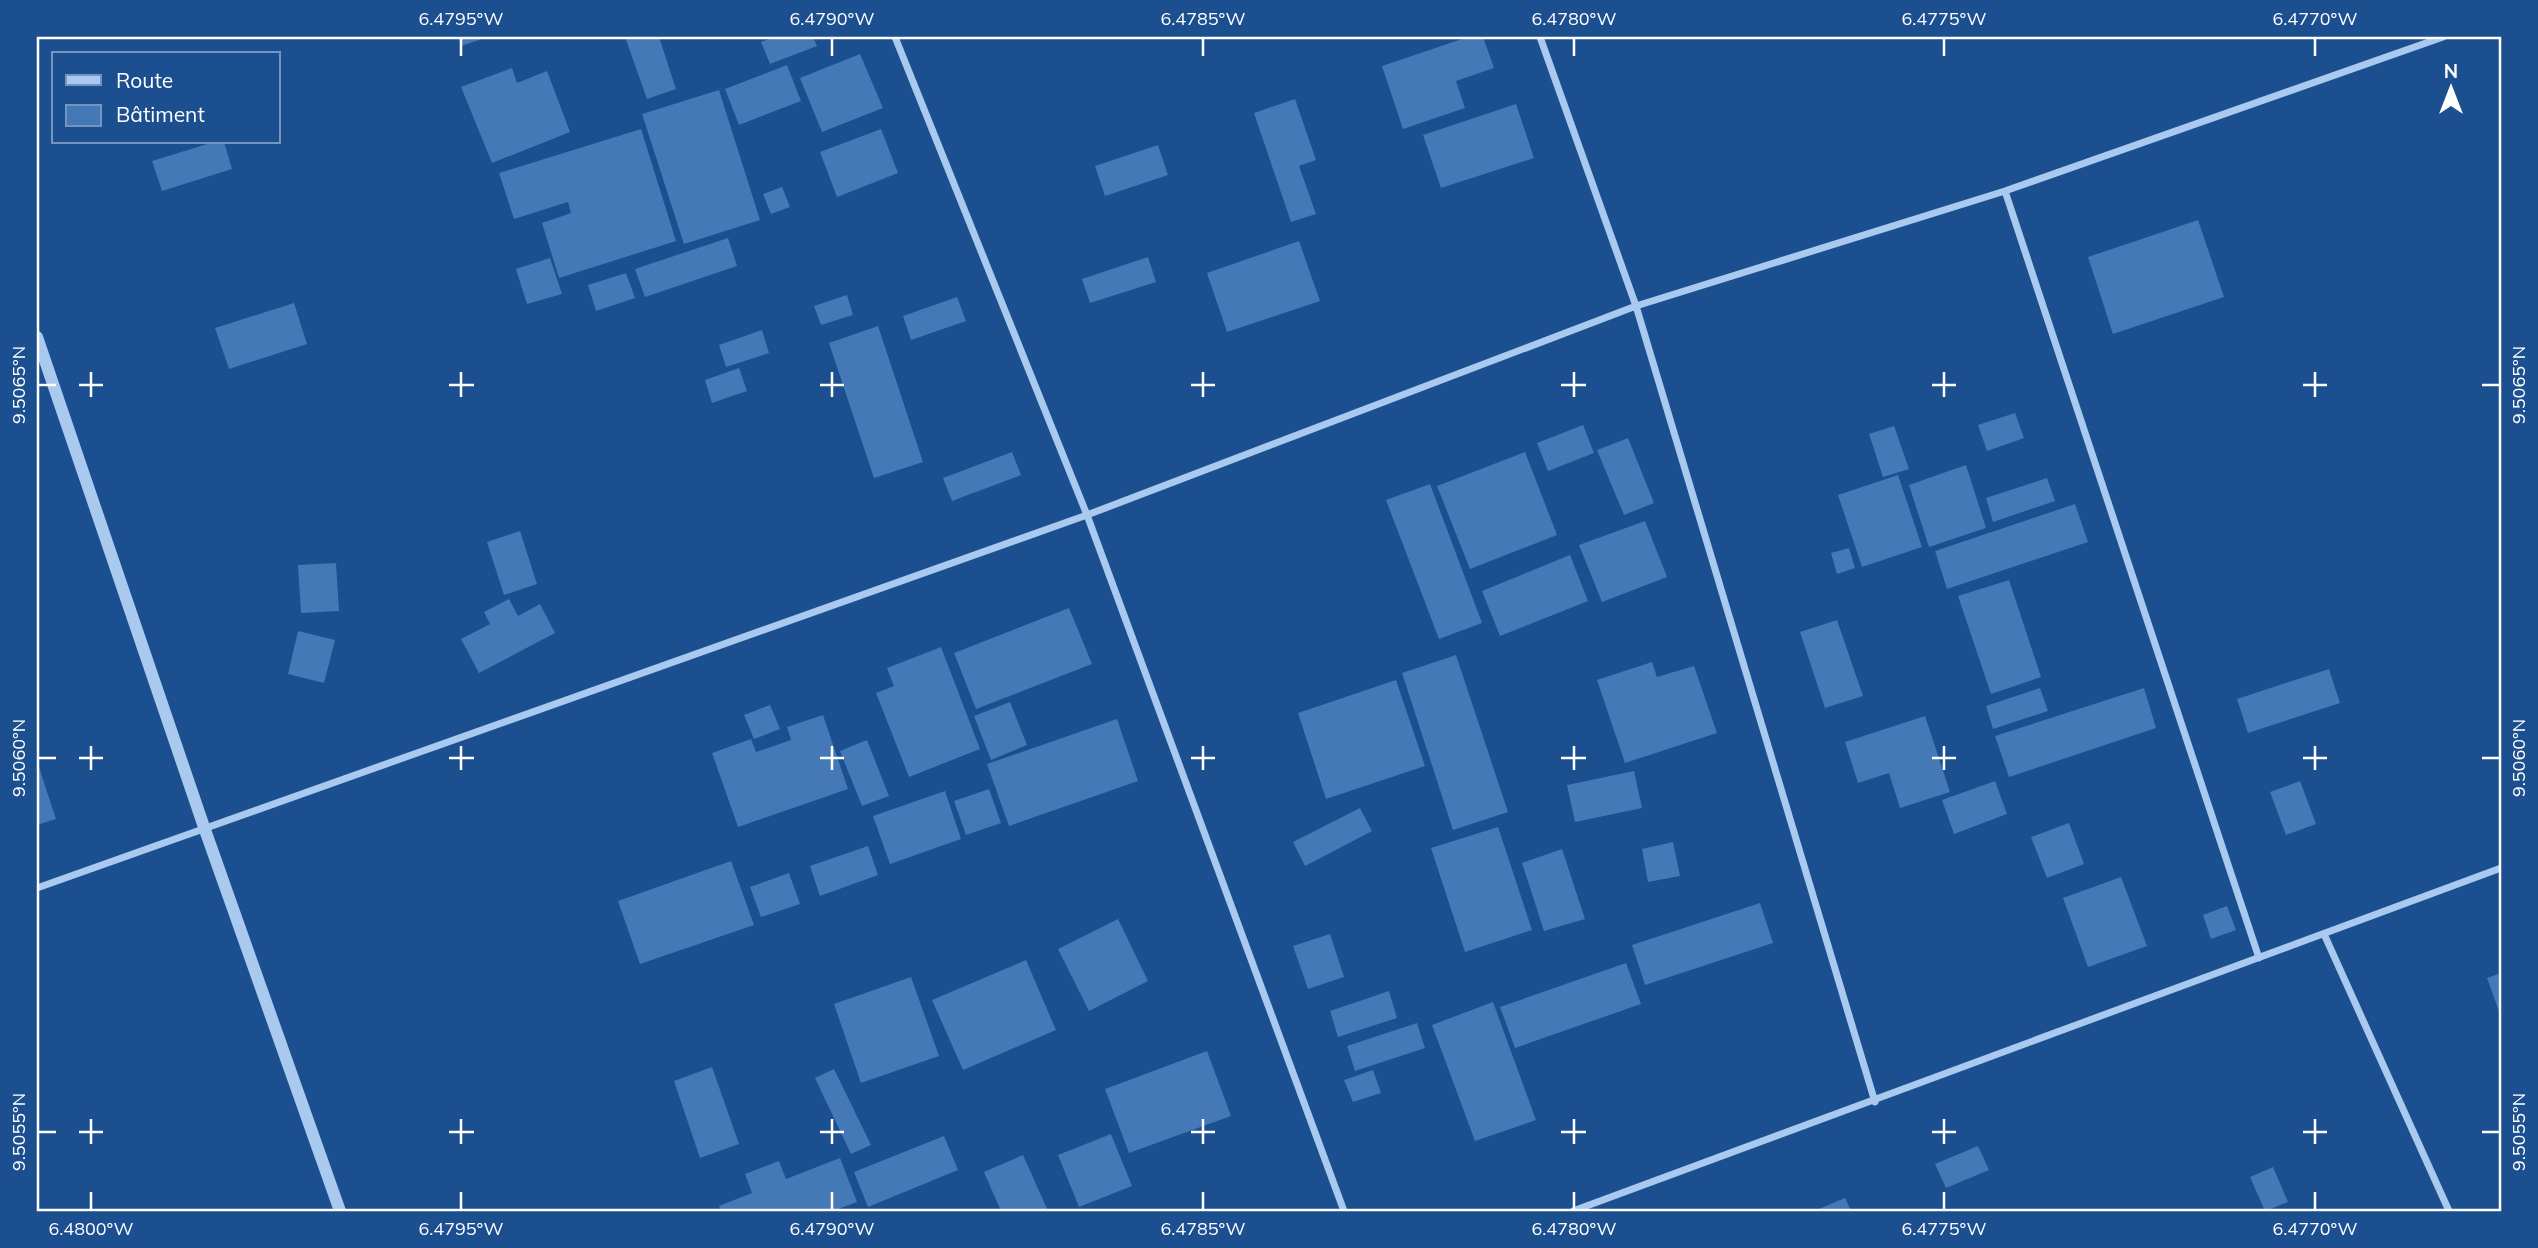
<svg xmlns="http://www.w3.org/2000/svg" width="2538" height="1248" font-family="Mulish,sans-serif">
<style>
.building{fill:#4478b7}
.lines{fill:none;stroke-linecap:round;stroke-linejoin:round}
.minor{stroke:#a9c9ee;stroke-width:7}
.tertiary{stroke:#a9c9ee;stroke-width:12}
.ticks{fill:none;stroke:#fff;stroke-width:2.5}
.neatline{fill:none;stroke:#fff;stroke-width:2.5}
.ticks-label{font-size:18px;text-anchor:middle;fill:#fff}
</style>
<rect width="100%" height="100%" fill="#1b4f8f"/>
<path class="building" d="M 459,37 L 488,37 L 461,46 Z
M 625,37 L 659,37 L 676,89 L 647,99 Z
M 774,37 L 813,37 L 817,46 L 770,64 L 761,42 Z
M 1468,37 L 1483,37 L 1494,68 L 1456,81 L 1465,108 L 1403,129 L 1382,66 Z
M 860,54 L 883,108 L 822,132 L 800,78 Z
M 787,65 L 801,101 L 739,125 L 725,89 Z
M 512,68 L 517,83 L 547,71 L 570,132 L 492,163 L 461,87 Z
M 719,90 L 760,220 L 684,244 L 642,114 Z
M 1295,99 L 1316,160 L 1299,166 L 1316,214 L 1291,222 L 1254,113 Z
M 1516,104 L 1534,158 L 1441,188 L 1423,135 Z
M 641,129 L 676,241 L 559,278 L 542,223 L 571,213 L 568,202 L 514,219 L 499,173 Z
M 881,129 L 898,173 L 837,197 L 820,152 Z
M 214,142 L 224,142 L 232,169 L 162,191 L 152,161 Z
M 1158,145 L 1168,175 L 1105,196 L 1095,166 Z
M 782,187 L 790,207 L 771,214 L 763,194 Z
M 2198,220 L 2224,297 L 2113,334 L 2088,257 Z
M 728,238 L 737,266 L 645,297 L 635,269 Z
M 1299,241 L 1320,301 L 1227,332 L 1207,273 Z
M 1148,257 L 1156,282 L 1090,303 L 1082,279 Z
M 550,258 L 562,294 L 527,304 L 516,269 Z
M 626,273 L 635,298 L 596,311 L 588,285 Z
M 847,295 L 853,315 L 821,325 L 814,306 Z
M 957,297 L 966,321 L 911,340 L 903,316 Z
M 294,303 L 307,344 L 229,369 L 215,328 Z
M 878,326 L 923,462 L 874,478 L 829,343 Z
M 762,330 L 769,353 L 726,367 L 719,345 Z
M 739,368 L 747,391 L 712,403 L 705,380 Z
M 2015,413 L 2024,438 L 1987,451 L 1978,425 Z
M 1583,425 L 1594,453 L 1548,471 L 1537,443 Z
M 1894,426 L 1909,469 L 1883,477 L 1869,434 Z
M 1628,438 L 1654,503 L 1624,515 L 1597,450 Z
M 1012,452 L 1021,475 L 952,501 L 943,478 Z
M 1525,452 L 1557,535 L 1470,569 L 1437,486 Z
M 1966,465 L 1986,528 L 1929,547 L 1909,485 Z
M 1898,475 L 1922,547 L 1862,567 L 1838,495 Z
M 2047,478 L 2055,501 L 1993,522 L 1986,498 Z
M 1430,484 L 1482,623 L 1439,639 L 1386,500 Z
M 2075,504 L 2088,542 L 1947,589 L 1935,551 Z
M 1645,521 L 1667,577 L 1602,602 L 1579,545 Z
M 520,531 L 537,584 L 504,595 L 487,542 Z
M 1849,548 L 1855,568 L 1837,574 L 1831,553 Z
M 1570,555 L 1588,601 L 1500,636 L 1482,591 Z
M 336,563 L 339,611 L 301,613 L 298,565 Z
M 2009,580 L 2041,677 L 1991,694 L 1958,596 Z
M 509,599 L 518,616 L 540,604 L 555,633 L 479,673 L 461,639 L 490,624 L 484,612 Z
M 1069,608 L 1092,664 L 976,709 L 954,653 Z
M 1837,620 L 1863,696 L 1825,708 L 1800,632 Z
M 298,631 L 335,640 L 324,683 L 288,674 Z
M 941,647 L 980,749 L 909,777 L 876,693 L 894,686 L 887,668 Z
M 1456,655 L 1508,812 L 1453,830 L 1402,673 Z
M 1652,662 L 1657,677 L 1694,666 L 1717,733 L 1625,763 L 1597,680 Z
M 2329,669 L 2340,703 L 2248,733 L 2237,699 Z
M 1396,680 L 1425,766 L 1326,799 L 1298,713 Z
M 2040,688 L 2048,711 L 1993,729 L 1986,706 Z
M 2144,688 L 2156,728 L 2009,777 L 1995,736 Z
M 1010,702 L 1027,745 L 991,760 L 974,716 Z
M 770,705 L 780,729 L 754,739 L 744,715 Z
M 823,715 L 848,789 L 738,827 L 712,753 L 751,739 L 756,752 L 791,740 L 787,727 Z
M 1925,716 L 1950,792 L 1900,808 L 1889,773 L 1858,783 L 1845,742 Z
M 1117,719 L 1138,781 L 1009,826 L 987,764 Z
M 867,740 L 889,796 L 862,806 L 840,751 Z
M 37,761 L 56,819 L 37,825 Z
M 1634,771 L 1642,808 L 1575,822 L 1567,785 Z
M 1995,781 L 2007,814 L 1954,834 L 1942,800 Z
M 2300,781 L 2316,824 L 2286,835 L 2270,792 Z
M 989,789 L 1001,823 L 966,835 L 954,801 Z
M 945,791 L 961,839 L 890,864 L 873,816 Z
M 1360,808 L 1372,831 L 1305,866 L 1293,842 Z
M 2069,823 L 2084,864 L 2047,878 L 2031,837 Z
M 1498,827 L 1532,930 L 1465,952 L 1431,848 Z
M 1673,842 L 1680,876 L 1648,882 L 1642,849 Z
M 868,846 L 878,875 L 820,896 L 810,866 Z
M 1562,849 L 1585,919 L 1544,931 L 1522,863 Z
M 731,861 L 754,925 L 640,964 L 618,901 Z
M 789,873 L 800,904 L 761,917 L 750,887 Z
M 2121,877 L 2147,946 L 2088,967 L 2063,898 Z
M 1760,903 L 1773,943 L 1645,985 L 1632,945 Z
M 2227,906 L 2236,930 L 2211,939 L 2203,915 Z
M 1118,919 L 1148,981 L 1089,1011 L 1058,949 Z
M 1330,934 L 1344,977 L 1308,989 L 1293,946 Z
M 1026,960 L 1056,1030 L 963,1070 L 932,1000 Z
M 1626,963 L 1641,1004 L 1515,1048 L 1500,1007 Z
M 2501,973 L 2501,1017 L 2487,978 Z
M 911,977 L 939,1056 L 861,1083 L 834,1004 Z
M 1389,991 L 1397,1018 L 1338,1037 L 1330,1011 Z
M 1493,1002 L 1536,1120 L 1475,1141 L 1432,1025 Z
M 1417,1023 L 1425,1048 L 1355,1071 L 1347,1046 Z
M 1207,1051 L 1231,1116 L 1129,1153 L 1105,1089 Z
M 712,1067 L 739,1144 L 700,1158 L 674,1081 Z
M 834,1069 L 871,1145 L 851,1154 L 815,1078 Z
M 1373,1070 L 1381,1093 L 1353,1102 L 1344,1080 Z
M 1111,1134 L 1132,1186 L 1079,1207 L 1058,1155 Z
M 944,1136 L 958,1170 L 868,1207 L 854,1172 Z
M 1978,1146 L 1989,1170 L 1946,1188 L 1935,1164 Z
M 1023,1155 L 1048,1211 L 1001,1211 L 984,1172 Z
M 840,1158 L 857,1202 L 833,1211 L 721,1211 L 719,1206 L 752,1193 L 745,1174 L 779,1161 L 786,1179 Z
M 2273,1167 L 2288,1202 L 2265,1211 L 2250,1177 Z
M 1845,1198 L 1851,1211 L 1814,1211 Z"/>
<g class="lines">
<path class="minor" d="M 895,37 L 1087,515 L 1344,1211
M 1540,37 L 1636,306 L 1875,1102
M 2005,191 L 2259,958
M 37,888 L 1087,515 L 1636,306 L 2005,191 L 2443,37
M 2324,934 L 2449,1211
M 1573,1211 L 2501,868"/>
<path class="tertiary" d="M 37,337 L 204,827 L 340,1211"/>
</g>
<path class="ticks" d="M 461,38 L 461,56M 832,38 L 832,56M 1203,38 L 1203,56M 1574,38 L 1574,56M 1944,38 L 1944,56M 2315,38 L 2315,56M 91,372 L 91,397M 461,372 L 461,397M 832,372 L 832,397M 1203,372 L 1203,397M 1574,372 L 1574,397M 1944,372 L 1944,397M 2315,372 L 2315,397M 38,385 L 56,385M 79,385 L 103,385M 449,385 L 474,385M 820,385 L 844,385M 1191,385 L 1215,385M 1561,385 L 1586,385M 1932,385 L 1956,385M 2303,385 L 2327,385M 2482,385 L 2500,385M 91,746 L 91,770M 461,746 L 461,770M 832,746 L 832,770M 1203,746 L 1203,770M 1574,746 L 1574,770M 1944,746 L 1944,770M 2315,746 L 2315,770M 38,758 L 56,758M 79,758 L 103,758M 449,758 L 474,758M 820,758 L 844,758M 1191,758 L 1215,758M 1561,758 L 1586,758M 1932,758 L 1956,758M 2303,758 L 2327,758M 2482,758 L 2500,758M 91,1119 L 91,1144M 461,1119 L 461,1144M 832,1119 L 832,1144M 1203,1119 L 1203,1144M 1574,1119 L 1574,1144M 1944,1119 L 1944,1144M 2315,1119 L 2315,1144M 38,1132 L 56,1132M 79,1132 L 103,1132M 449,1132 L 474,1132M 820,1132 L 844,1132M 1191,1132 L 1215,1132M 1561,1132 L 1586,1132M 1932,1132 L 1956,1132M 2303,1132 L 2327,1132M 2482,1132 L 2500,1132M 91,1192 L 91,1210M 461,1192 L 461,1210M 832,1192 L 832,1210M 1203,1192 L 1203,1210M 1574,1192 L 1574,1210M 1944,1192 L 1944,1210M 2315,1192 L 2315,1210"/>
<rect width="2538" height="1248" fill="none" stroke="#1b4f8f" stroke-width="77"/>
<rect x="52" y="52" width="228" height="91" fill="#1b4f8f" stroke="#7695bc" stroke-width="2"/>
<rect x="66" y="75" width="35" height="10" fill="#a9c9ee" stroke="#7695bc" stroke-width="2"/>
<text x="116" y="88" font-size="21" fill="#ffffff">Route</text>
<rect x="66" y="105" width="35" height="21" fill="#4478b7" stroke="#7695bc" stroke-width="2"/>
<text x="116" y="122" font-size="21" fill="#ffffff">Bâtiment</text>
<g transform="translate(2451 88)" stroke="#1b4f8f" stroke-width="5" paint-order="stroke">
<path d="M0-5L12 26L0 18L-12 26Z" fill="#ffffff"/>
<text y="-10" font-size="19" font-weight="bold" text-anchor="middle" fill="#ffffff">N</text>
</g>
<rect x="38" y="38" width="2462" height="1172" class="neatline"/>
<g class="ticks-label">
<text x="461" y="25">6.4795°W</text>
<text x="832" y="25">6.4790°W</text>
<text x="1203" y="25">6.4785°W</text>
<text x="1574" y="25">6.4780°W</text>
<text x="1944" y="25">6.4775°W</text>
<text x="2315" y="25">6.4770°W</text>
<text transform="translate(19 385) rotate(-90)" y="6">9.5065°N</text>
<text transform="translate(2519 385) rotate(-90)" y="6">9.5065°N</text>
<text transform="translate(19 758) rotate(-90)" y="6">9.5060°N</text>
<text transform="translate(2519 758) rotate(-90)" y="6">9.5060°N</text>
<text transform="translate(19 1132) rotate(-90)" y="6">9.5055°N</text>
<text transform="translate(2519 1132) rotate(-90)" y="6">9.5055°N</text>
<text x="91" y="1235">6.4800°W</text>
<text x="461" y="1235">6.4795°W</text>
<text x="832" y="1235">6.4790°W</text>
<text x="1203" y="1235">6.4785°W</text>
<text x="1574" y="1235">6.4780°W</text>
<text x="1944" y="1235">6.4775°W</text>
<text x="2315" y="1235">6.4770°W</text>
</g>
</svg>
